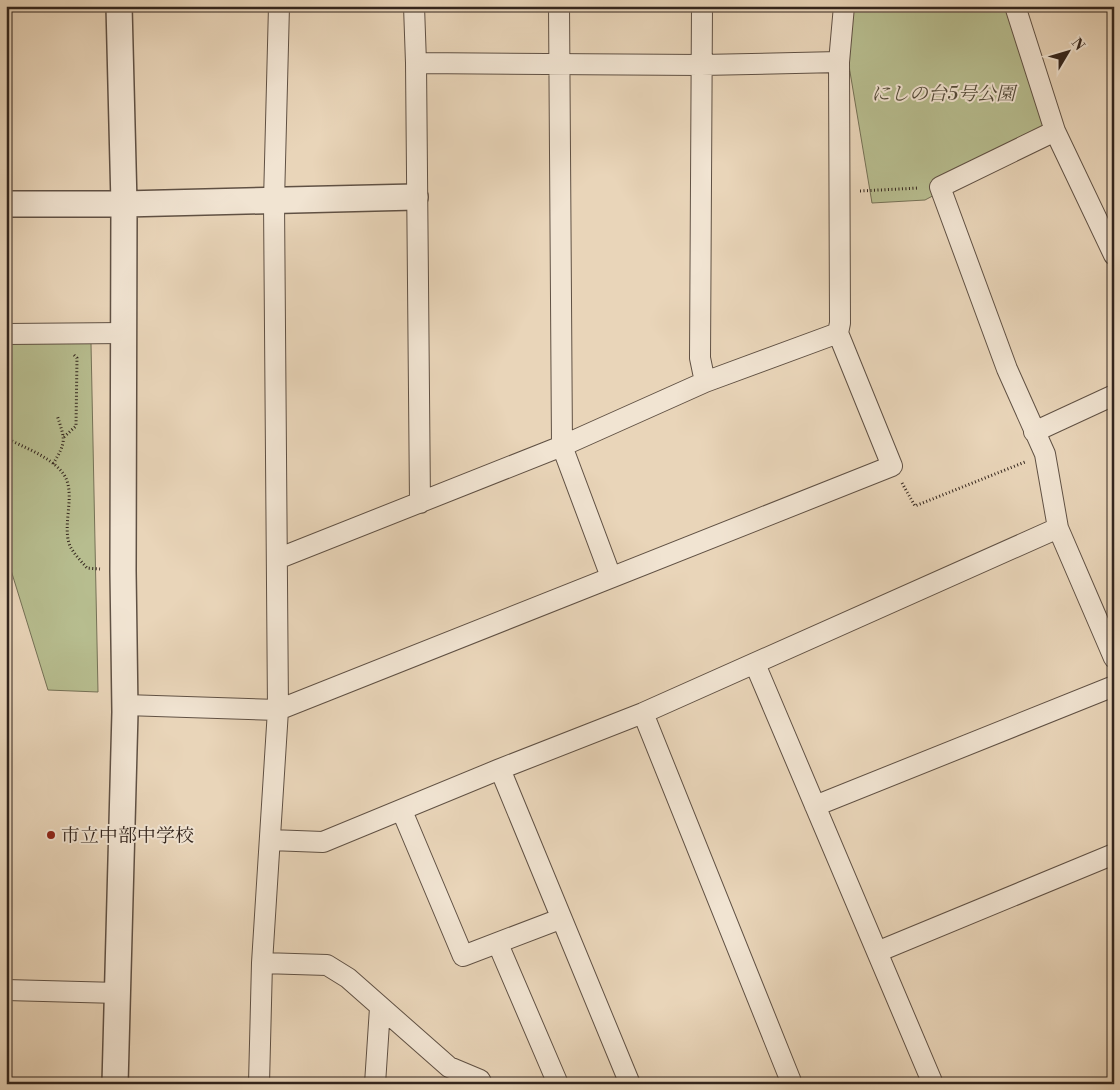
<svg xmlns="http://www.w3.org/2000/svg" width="1120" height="1090" font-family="'Libre Bodoni','Noto Serif JP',serif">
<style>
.green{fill:#b7bd8f;stroke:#757156}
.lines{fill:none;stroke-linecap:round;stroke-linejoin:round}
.minor-casing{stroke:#605144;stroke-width:22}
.tertiary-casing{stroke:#605144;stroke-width:28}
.path{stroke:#33251d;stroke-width:3;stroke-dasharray:1 2.5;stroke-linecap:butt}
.minor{stroke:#f1e4d2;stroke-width:20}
.tertiary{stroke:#f1e4d2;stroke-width:25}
.poi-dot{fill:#8f2418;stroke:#f1e4d2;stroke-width:2}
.labels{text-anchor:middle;stroke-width:4;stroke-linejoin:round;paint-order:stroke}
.park-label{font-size:19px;font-style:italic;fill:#544b3a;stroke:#f1e4d2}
.poi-label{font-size:19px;fill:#33251d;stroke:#f1e4d2;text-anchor:start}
</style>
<rect width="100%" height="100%" fill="#e9d5b9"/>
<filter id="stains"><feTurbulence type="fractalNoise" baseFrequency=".004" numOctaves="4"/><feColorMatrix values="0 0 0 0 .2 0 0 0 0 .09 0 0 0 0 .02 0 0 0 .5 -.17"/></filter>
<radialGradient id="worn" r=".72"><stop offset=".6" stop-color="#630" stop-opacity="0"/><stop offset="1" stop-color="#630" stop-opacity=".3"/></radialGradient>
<path class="green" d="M 848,6 L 1015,6 L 1055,131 L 925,200 L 872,203 L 847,54 Z
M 6,343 L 91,343 L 98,692 L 48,690 L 6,554 Z"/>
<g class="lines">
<g class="minor-casing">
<path id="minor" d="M 414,6 L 416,63
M 559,6 L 562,446 L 611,577
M 702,6 L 700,358 L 705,382
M 1015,6 L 1055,131 L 1114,255
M 839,62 L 844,6
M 1055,131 L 940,187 L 1007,369 L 1045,454 L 1058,528 L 1114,658
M 6,334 L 125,333
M 1034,432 L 1114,395
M 277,559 L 562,446 L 705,382 L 838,333
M 755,664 L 933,1084
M 125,705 L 278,710 L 892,466 L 838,333 L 840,323 L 839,62 L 701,65 L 416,63 L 420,503
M 643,713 L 792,1084
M 815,806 L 1114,686
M 402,811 L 463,956 L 560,919
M 270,840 L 323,842 L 500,769
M 498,944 L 558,1084
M 877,952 L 1114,854
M 262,963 L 327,965 L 348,978 L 449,1067 L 480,1080 L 482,1084
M 6,990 L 118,993
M 259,1084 L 262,963 L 278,710 L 274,201 L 279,6
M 375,1084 L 380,1008
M 630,1084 L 500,769 L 643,713 L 1058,528"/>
</g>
<g class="tertiary-casing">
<path id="tertiary" d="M 6,204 L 124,204 L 415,197
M 115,1084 L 125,712 L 123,571 L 124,204 L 119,6"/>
</g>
<path class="path" d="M 860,191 L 919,188
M 64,437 L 76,426 L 77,358 L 74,355
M 6,438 C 23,447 49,456 62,472 C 78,491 61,524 70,546 C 74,554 81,561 87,568 L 100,569
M 53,464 C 67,441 65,440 57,415
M 902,483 L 915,506 L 1025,462"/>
<use href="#minor" class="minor"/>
<use href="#tertiary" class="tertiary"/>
</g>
<circle class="poi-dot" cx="51" cy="835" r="5"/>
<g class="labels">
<g class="park-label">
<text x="943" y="100">にしの台5号公園</text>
</g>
<g class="poi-label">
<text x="61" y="842">市立中部中学校</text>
</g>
</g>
<rect width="1120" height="1090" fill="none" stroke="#e9d5b9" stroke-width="25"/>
<rect x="8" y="8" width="1105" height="1075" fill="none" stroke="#33251d" stroke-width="2.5"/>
<rect x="12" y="12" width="1095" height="1065" fill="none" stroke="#33251d"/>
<g transform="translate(1068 52) rotate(52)" stroke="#f1e4d2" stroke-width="4" paint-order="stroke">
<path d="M0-4L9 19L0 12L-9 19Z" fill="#33251d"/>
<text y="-8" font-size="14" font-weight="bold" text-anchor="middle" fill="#33251d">N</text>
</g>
<rect width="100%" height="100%" filter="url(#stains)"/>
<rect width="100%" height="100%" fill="url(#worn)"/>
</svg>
